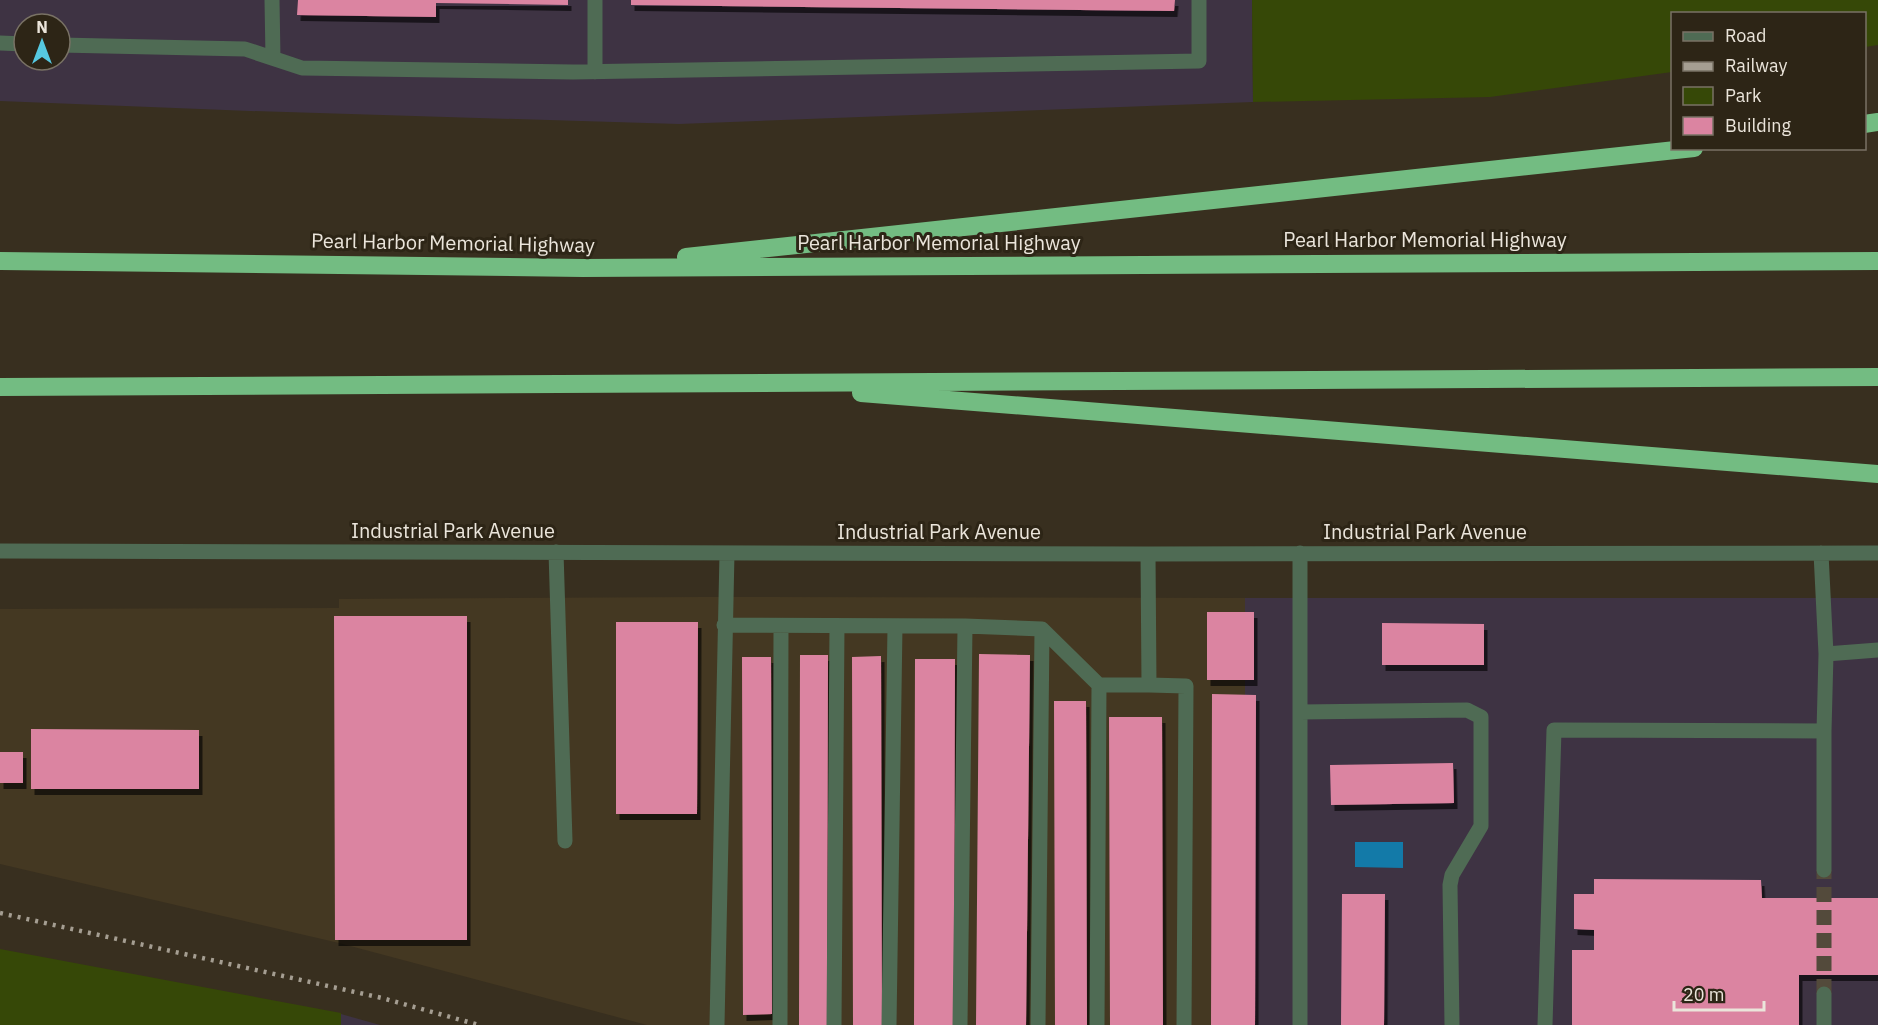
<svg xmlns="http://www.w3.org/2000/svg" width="1878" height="1025" font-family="'IBM Plex Sans',sans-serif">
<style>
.commercial{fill:#3e3343;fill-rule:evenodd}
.built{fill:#443822}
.green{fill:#364807}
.water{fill:#137aa8}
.building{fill:#db84a1;filter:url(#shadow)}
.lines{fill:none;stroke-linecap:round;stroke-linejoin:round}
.minor-tunnel{stroke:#534a3b;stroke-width:15;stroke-dasharray:15 8;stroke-linecap:butt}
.minor{stroke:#4f6b54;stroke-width:15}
.highway{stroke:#73bc82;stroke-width:18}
.rail{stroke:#a59e92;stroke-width:4.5;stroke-dasharray:3 6;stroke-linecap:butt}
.labels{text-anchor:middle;stroke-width:6;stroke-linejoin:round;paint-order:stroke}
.street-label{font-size:20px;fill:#ebe5db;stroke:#2d2516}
</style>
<defs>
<filter id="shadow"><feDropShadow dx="3.5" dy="6" stdDeviation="0" flood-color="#0009"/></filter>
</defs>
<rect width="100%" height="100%" fill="#382f1f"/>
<path class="commercial" d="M 0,0 L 1252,0 L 1253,102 L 679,124 L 250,111 L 0,101 ZM 24,24 L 60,24 L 60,60 L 24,60 Z
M 1245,598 L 1878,598 L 1878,1025 L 1245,1025 Z
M 341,1014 L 380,1025 L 341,1025 Z"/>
<path class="built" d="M 699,597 L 1245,598 L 1245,1025 L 647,1025 L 339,943 L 0,864 L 0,609 L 339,608 L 339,599 Z"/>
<path class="green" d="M 1252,0 L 1878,0 L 1878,45 L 1865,47 L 1864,14 L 1672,14 L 1672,72 L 1490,97 L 1253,102 Z
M 0,949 L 341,1013 L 341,1025 L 0,1025 Z"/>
<path class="water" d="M 1355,842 L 1403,842 L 1403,868 L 1355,867 Z"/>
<path class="building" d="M 298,0 L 568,0 L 568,5 L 436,3 L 436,17 L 297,15 Z
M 631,0 L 1175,0 L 1174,11 L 631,5 Z
M 1207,612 L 1254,612 L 1254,680 L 1207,680 Z
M 334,616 L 467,616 L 467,940 L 335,940 Z
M 616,622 L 698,622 L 697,814 L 616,814 Z
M 1382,623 L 1484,624 L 1484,665 L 1382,665 Z
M 979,654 L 1030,655 L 1026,1025 L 976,1025 Z
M 800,655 L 828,655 L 827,1025 L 799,1025 Z
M 881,656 L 882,1025 L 853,1025 L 852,657 Z
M 742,657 L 771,657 L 772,1014 L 743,1015 Z
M 915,659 L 955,659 L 954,1025 L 914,1025 Z
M 1212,694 L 1256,695 L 1255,1025 L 1211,1025 Z
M 1054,701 L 1086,701 L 1087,1025 L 1055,1025 Z
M 1109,717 L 1162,717 L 1163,1025 L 1110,1025 Z
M 31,729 L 199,730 L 199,789 L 31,789 Z
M 0,752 L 23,752 L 23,783 L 0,783 Z
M 1453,763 L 1454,803 L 1331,805 L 1330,765 Z
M 1594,879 L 1761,880 L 1762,898 L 1878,898 L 1878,975 L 1799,975 L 1799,1025 L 1572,1025 L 1572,950 L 1594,950 L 1594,930 L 1574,929 L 1574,894 L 1594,894 Z
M 1342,894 L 1385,894 L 1384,1025 L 1341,1025 Z"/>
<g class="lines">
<path class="minor-tunnel" d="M 1824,994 L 1824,870"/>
<path class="minor" d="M 272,0 L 273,58
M 595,0 L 595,72
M 0,43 L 24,44
M 60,45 L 245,49 L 302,68 L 573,72 L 1199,61 L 1199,0
M 0,551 L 1148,554 L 1878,553
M 556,552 L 565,841
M 1300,553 L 1300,1025
M 1148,554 L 1149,685 L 1186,686 L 1184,1025
M 724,625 L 965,626 L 1042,629 L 1099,685 L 1149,685
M 1826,654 L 1878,650
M 1300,712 L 1467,710 L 1481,717 L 1481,826 L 1452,875 L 1450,885 L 1452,1025
M 1824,731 L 1824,870
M 1824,994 L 1824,1025
M 717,1025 L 727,553
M 780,1025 L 781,626
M 834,1025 L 837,626
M 889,1025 L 895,626
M 960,1025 L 965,626
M 1038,1025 L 1042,629
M 1097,1025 L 1099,685
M 1545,1025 L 1554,730 L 1824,731 L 1826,654 L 1821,553"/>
<path class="highway" d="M 1864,124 L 1878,122
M 686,257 L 1694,148
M 0,261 L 583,268 L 1878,261
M 0,387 L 1878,377
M 861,393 L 1878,474"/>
<path class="rail" d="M 0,913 L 382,998 L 479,1025"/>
</g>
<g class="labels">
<g class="street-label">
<text x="1425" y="247">Pearl Harbor Memorial Highway</text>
<text transform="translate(453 243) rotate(1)" y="7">Pearl Harbor Memorial Highway</text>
<text x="939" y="250">Pearl Harbor Memorial Highway</text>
<text x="453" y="538">Industrial Park Avenue</text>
<text x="939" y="539">Industrial Park Avenue</text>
<text x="1425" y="539">Industrial Park Avenue</text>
</g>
</g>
<rect x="1671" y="12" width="195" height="138" fill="#2d2516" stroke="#797265" stroke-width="1.5"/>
<rect x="1683" y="32" width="30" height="9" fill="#4f6b54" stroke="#797265" stroke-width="1.5"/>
<text x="1725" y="42" font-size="18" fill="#ebe5db">Road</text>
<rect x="1683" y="62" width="30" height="9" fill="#a59e92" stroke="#797265" stroke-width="1.5"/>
<text x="1725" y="72" font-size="18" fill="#ebe5db">Railway</text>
<rect x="1683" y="87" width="30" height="18" fill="#364807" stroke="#797265" stroke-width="1.5"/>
<text x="1725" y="102" font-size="18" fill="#ebe5db">Park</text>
<rect x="1683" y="117" width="30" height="18" fill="#db84a1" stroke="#797265" stroke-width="1.5"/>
<text x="1725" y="132" font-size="18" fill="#ebe5db">Building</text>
<g transform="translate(42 42)"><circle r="28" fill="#2d2516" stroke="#797265" stroke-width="1.5"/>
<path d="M0-4.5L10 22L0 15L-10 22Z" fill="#56c9e1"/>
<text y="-9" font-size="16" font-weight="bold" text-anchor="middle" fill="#ebe5db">N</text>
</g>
<path d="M1674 1001v9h90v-9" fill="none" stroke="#ebe5db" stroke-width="3"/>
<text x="1683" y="1001" font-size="18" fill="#ebe5db" stroke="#2d2516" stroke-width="4.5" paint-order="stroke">20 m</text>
</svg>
